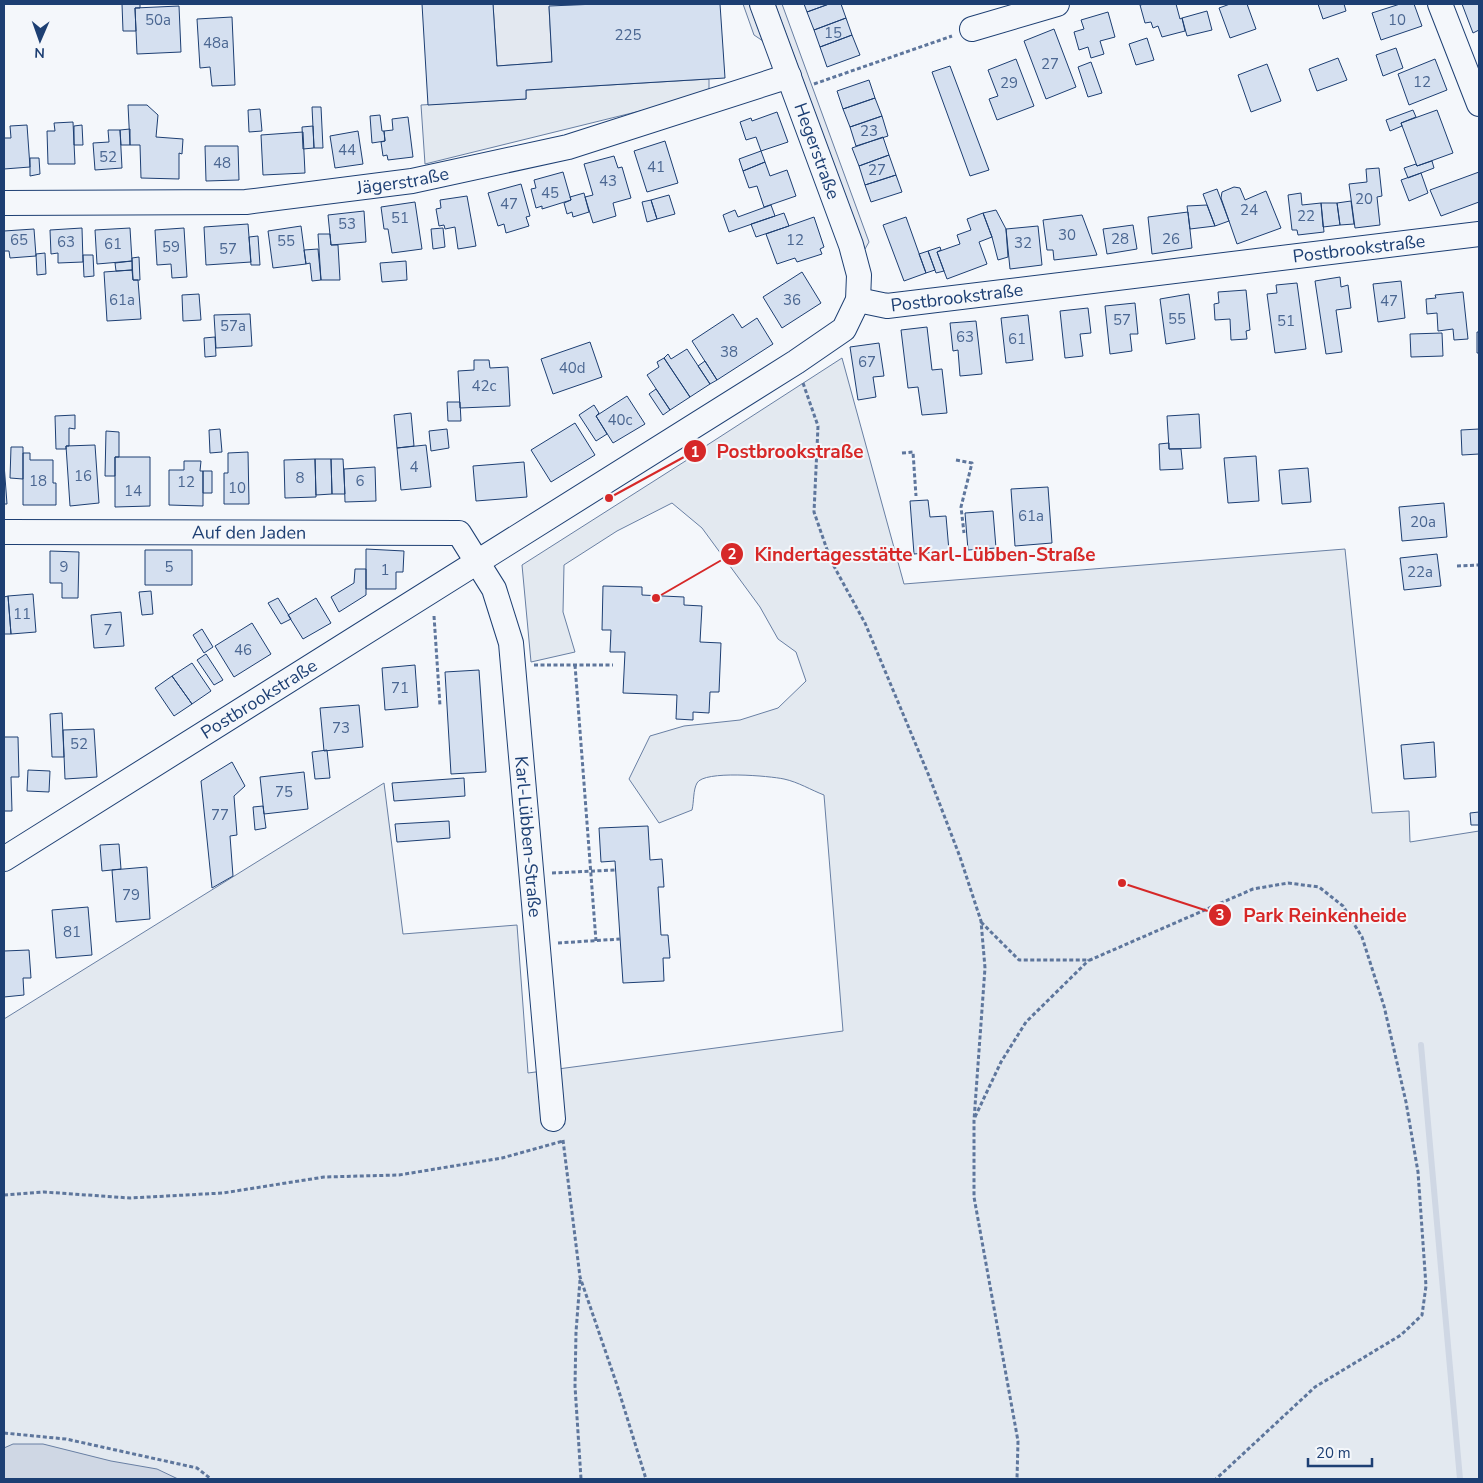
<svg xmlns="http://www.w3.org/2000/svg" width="1483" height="1483" font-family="'Nunito Sans',sans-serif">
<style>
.green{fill:#e3e9f0;stroke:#687fa3}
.parking{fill:#e3e8f0;stroke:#687fa3}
.water{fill:#cfd7e4;stroke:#687fa3}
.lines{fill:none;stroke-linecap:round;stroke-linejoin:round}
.stream{stroke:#cfd7e4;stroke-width:6}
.building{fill:#d5e0f0;stroke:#1d3f73}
.minor-casing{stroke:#1d3f73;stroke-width:26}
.path{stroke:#5e769c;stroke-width:3;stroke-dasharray:4 2.5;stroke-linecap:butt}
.minor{stroke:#f4f7fb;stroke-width:24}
.labels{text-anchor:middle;stroke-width:4;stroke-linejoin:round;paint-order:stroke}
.number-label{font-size:15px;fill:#4b6792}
.street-label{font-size:18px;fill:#1d3f73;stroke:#f4f7fb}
.leader{fill:none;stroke:#d62828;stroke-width:2}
.callout-dot{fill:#d62828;stroke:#f4f7fb;stroke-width:2}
.mark-label{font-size:15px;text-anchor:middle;font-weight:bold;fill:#fff}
.callout-label{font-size:19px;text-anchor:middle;font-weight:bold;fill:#d62828;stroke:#f4f7fb;stroke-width:4;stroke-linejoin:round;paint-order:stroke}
</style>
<rect width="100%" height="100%" fill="#f4f7fb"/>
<path class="green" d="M 709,79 L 709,94 L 425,164 L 421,105 L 526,99 L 526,90 Z
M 842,358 L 904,584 L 1345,549 L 1372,813 L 1409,811 L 1410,842 L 1479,831 L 1479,1479 L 4,1479 L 4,1019 L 384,783 L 403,934 L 517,925 L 528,1073 L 843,1031 L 824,795 C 811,790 798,782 784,779 C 770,776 704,770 697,783 C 693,790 694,802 692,810 L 659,823 L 629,779 L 650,736 L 684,726 L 740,720 L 778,708 L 806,681 L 796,652 L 778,639 L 760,607 L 702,528 L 672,503 L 617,531 L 564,565 L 563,612 L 575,652 L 531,662 L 522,565 L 698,453 L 698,451 Z"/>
<path class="parking" d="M 493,4 L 597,4 L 549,7 L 552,62 L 497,66 Z
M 743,4 L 749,4 L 763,41 L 754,35 Z
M 775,4 L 782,4 L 869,242 L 865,249 Z"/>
<path class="water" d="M 13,1444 L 43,1444 L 111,1461 L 157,1469 L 178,1479 L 4,1479 L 4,1448 Z"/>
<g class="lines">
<path class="stream" d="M 1421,1045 L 1460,1479"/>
</g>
<path class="building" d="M 122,4 L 140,4 L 140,8 L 135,8 L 136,31 L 123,31 Z
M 422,4 L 493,4 L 497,66 L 552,62 L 549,6 L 597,4 L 720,4 L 725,78 L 526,90 L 526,99 L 428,105 Z
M 804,4 L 829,4 L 807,12 Z
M 829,4 L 841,4 L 846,18 L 814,30 L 807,12 Z
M 1145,4 L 1176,4 L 1180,19 L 1182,18 L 1185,31 L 1162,37 L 1158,26 L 1153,28 L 1151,22 L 1145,23 L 1140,5 Z
M 1230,4 L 1247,4 L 1256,29 L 1230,38 L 1219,8 Z
M 1318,4 L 1344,4 L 1346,11 L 1323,19 Z
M 1400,4 L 1414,4 L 1422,26 L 1381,40 L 1372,13 Z
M 1462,4 L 1479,4 L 1479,30 L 1473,33 Z
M 179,6 L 181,52 L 137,54 L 135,8 Z
M 1207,11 L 1212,30 L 1187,36 L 1182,18 Z
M 1108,12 L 1115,37 L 1100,41 L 1104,54 L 1091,58 L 1088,47 L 1079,50 L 1074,32 L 1084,29 L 1081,20 Z
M 232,17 L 235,85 L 212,86 L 210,67 L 200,68 L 197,19 Z
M 846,18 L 852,35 L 820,47 L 814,30 Z
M 1054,29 L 1076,87 L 1046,99 L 1024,41 Z
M 852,35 L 860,55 L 827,67 L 820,47 Z
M 1147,38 L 1154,60 L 1136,65 L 1129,44 Z
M 1396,48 L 1403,68 L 1383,76 L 1376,55 Z
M 1338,58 L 1347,80 L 1317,91 L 1309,69 Z
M 1016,59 L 1034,106 L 997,120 L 989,99 L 998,96 L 988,70 Z
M 1435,59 L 1447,90 L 1409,105 L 1398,74 Z
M 1091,62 L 1102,93 L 1088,97 L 1078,67 Z
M 1267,64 L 1281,101 L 1251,112 L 1238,75 Z
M 950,66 L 989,170 L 970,176 L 932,72 Z
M 869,80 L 875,98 L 843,109 L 837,91 Z
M 875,98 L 882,116 L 850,127 L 843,109 Z
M 128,105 L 147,105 L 158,115 L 156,137 L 183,139 L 182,154 L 179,153 L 179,179 L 141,178 L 140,145 L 130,145 Z
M 312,107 L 321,107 L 323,148 L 314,148 Z
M 260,109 L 262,131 L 249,132 L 248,110 Z
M 1413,110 L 1416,117 L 1401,123 L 1402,126 L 1390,131 L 1386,120 Z
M 1437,110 L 1453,153 L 1417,166 L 1401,123 Z
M 777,112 L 788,142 L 761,151 L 756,137 L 746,140 L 740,122 L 751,118 L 752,121 Z
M 380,115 L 382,131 L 384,131 L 385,141 L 372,143 L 370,116 Z
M 882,116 L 888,136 L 856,146 L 850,127 Z
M 408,117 L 413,157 L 388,160 L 387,155 L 383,156 L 381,142 L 385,141 L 384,131 L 393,130 L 392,119 Z
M 73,122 L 75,164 L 48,164 L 47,131 L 55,131 L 54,123 Z
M 27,125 L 30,167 L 4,169 L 4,138 L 11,138 L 10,126 Z
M 82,125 L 83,145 L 74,145 L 74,126 Z
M 313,126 L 314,148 L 303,149 L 302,127 Z
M 130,129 L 130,145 L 121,145 L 120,130 Z
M 108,130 L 120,130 L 122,168 L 95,170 L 93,143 L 109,142 Z
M 358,131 L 363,164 L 335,168 L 330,136 Z
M 303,132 L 305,173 L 263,175 L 261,135 Z
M 883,137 L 889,155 L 859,166 L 852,148 Z
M 665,141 L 678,183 L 647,192 L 634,151 Z
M 205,146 L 238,146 L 239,180 L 206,181 Z
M 761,151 L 765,162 L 743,171 L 739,159 Z
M 889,155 L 896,175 L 865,185 L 859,166 Z
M 614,156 L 618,168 L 622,167 L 631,198 L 613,203 L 616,216 L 593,223 L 585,197 L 593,195 L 584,164 Z
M 30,158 L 39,158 L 40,174 L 30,176 Z
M 1432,161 L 1434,168 L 1408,178 L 1404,168 L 1416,164 L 1417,166 Z
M 765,162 L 770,176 L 787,170 L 796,196 L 764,207 L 757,186 L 749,188 L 743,171 Z
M 1379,168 L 1382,196 L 1377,197 L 1380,225 L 1355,228 L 1349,184 L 1367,182 L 1366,169 Z
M 563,172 L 571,200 L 542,209 L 542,206 L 536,208 L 531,189 L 536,188 L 534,180 Z
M 1479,172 L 1479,202 L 1441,216 L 1430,190 Z
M 1421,173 L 1428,193 L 1409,201 L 1401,180 Z
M 896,175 L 902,192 L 871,202 L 865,185 Z
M 521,184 L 530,216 L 526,217 L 529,226 L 506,233 L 504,224 L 498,226 L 488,193 Z
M 1234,187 L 1240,188 L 1245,200 L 1266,191 L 1281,228 L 1237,244 L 1221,198 L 1222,192 Z
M 1217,189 L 1229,221 L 1215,226 L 1203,194 Z
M 584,193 L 589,212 L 573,217 L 572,212 L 567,214 L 564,203 L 571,200 L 570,197 Z
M 1301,193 L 1302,205 L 1321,203 L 1324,232 L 1298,235 L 1297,230 L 1292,230 L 1288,195 Z
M 669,195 L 675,214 L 657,219 L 651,200 Z
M 467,196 L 476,246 L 458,249 L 455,227 L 445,229 L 444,225 L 439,226 L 436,209 L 441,208 L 440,200 Z
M 651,200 L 657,219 L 647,222 L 642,202 Z
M 1351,201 L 1354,224 L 1340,225 L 1337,203 Z
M 415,202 L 422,249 L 392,253 L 388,229 L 384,229 L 381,207 Z
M 1321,203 L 1337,203 L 1340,225 L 1323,227 Z
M 771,205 L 775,216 L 729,232 L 723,215 L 735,210 L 738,217 Z
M 1207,205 L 1215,226 L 1190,229 L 1187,206 Z
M 996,210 L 1006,229 L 1008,257 L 998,260 L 992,237 L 983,213 Z
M 364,211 L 366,242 L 331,245 L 328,215 Z
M 1188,212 L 1192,248 L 1152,254 L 1148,217 Z
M 784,213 L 789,226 L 756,237 L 751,224 Z
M 983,213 L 992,237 L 979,242 L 987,264 L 947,279 L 937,252 L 960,244 L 957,235 L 971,230 L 967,219 Z
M 1082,215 L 1097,255 L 1054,260 L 1053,250 L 1047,250 L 1043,220 Z
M 814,217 L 824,247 L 820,249 L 822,254 L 797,262 L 795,258 L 777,264 L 766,234 Z
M 906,217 L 926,273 L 904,281 L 883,225 Z
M 248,224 L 251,262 L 206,265 L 204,227 Z
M 1133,225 L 1137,249 L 1107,254 L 1103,229 Z
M 301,226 L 306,264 L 273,268 L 268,231 Z
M 1038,226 L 1042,265 L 1010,269 L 1006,229 Z
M 82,228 L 83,262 L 58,263 L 58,253 L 51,254 L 50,230 Z
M 130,228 L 132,261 L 97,264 L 95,230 Z
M 184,228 L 187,277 L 172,278 L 171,264 L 157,265 L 155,230 Z
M 443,228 L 445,247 L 433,249 L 431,229 Z
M 34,229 L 36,256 L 10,258 L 9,251 L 4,251 L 4,231 Z
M 318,234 L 330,234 L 331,245 L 338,245 L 340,280 L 321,280 Z
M 258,236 L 260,265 L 251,265 L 249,237 Z
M 940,247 L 941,250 L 937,252 L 944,271 L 936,273 L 928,251 Z
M 318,249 L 321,280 L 312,281 L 310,263 L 306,264 L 304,250 Z
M 928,251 L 935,270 L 926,273 L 919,254 Z
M 45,253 L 46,274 L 37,275 L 36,254 Z
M 83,255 L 93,255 L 94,276 L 84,277 Z
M 139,257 L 140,280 L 133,280 L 132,258 Z
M 132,261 L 132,270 L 116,271 L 115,263 Z
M 406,261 L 407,280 L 382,282 L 380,263 Z
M 132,270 L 133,280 L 138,280 L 141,319 L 107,321 L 104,272 Z
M 802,272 L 821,303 L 782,328 L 763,297 Z
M 1340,277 L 1341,287 L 1348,285 L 1351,308 L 1336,310 L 1342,352 L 1326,354 L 1315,281 Z
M 1401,281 L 1405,318 L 1378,322 L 1373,284 Z
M 1297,283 L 1306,349 L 1275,353 L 1267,294 L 1277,293 L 1276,285 Z
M 1246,290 L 1250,330 L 1246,331 L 1247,339 L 1231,340 L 1230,319 L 1215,320 L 1214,304 L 1219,303 L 1218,292 Z
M 1463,292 L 1468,339 L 1454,340 L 1453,329 L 1438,331 L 1437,313 L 1427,314 L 1426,299 L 1436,298 L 1435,295 Z
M 199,294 L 201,320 L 183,321 L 182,295 Z
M 1189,294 L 1195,339 L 1166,344 L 1160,299 Z
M 1135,303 L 1138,334 L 1130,334 L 1132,351 L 1110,354 L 1105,306 Z
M 1088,308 L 1091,333 L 1080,334 L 1083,356 L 1065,358 L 1060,311 Z
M 250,314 L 252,346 L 216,348 L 214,315 Z
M 733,314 L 742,328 L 757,318 L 773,344 L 717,380 L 692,341 Z
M 1028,315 L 1033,360 L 1006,363 L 1001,318 Z
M 976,321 L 982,374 L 960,376 L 958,350 L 953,351 L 950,323 Z
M 927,327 L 932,370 L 942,369 L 947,413 L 922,415 L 918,387 L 908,388 L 901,330 Z
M 1477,332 L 1479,332 L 1479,353 L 1477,353 Z
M 1442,333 L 1443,356 L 1411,357 L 1410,334 Z
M 215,337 L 216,356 L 205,357 L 204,338 Z
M 590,342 L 602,377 L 553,394 L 541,359 Z
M 879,343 L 884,376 L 873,377 L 876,397 L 858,400 L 850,347 Z
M 687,349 L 710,384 L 690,397 L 664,358 L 668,354 L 671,359 Z
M 664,358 L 690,397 L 670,410 L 647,375 L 659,367 L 657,362 Z
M 474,360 L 489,360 L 490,368 L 508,367 L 510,406 L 460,408 L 458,371 L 474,370 Z
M 705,361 L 717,380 L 710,384 L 698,366 Z
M 656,389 L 670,410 L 663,415 L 649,394 Z
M 627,396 L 645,424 L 613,443 L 596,416 Z
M 447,402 L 460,402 L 461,421 L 448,421 Z
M 594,405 L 599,413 L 596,416 L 607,434 L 596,441 L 579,415 Z
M 411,413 L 414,446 L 397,448 L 394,415 Z
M 1199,414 L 1201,448 L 1169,449 L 1167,416 Z
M 75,415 L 75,429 L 69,428 L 69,446 L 66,446 L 66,449 L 56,449 L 55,416 Z
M 575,423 L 595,455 L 551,482 L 531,450 Z
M 220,429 L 222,452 L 210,453 L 209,430 Z
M 447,429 L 449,448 L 431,451 L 429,431 Z
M 1479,429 L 1479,454 L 1462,455 L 1461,430 Z
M 106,431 L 119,432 L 119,457 L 115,457 L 115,476 L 105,476 Z
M 1169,443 L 1169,449 L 1181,449 L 1183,469 L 1160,470 L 1159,444 Z
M 95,445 L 99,503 L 70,506 L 66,446 Z
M 426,445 L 431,487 L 401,490 L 397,448 Z
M 11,447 L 23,447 L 23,479 L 10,478 Z
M 248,452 L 249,504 L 224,504 L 224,473 L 228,473 L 228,453 Z
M 23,453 L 30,453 L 30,460 L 53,460 L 53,483 L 56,483 L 56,505 L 23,505 Z
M 1256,456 L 1259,501 L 1228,503 L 1224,458 Z
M 115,457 L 150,457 L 150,506 L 115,507 Z
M 315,459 L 316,497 L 285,498 L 284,460 Z
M 315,459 L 331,459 L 332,494 L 316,495 Z
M 331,459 L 343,459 L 345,494 L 332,494 Z
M 184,461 L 201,461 L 200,471 L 203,471 L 203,506 L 169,505 L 169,470 L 184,470 Z
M 524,462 L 527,497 L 476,501 L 473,466 Z
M 4,464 L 7,504 L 4,504 Z
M 375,467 L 376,501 L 345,502 L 344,469 Z
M 1308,468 L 1311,502 L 1282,504 L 1279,470 Z
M 203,471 L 212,471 L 212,493 L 203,493 Z
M 1048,487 L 1052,543 L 1015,546 L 1011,489 Z
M 928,500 L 930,517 L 946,516 L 949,551 L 914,554 L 910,501 Z
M 1444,503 L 1447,537 L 1402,541 L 1399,507 Z
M 993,511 L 996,548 L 968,550 L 965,513 Z
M 366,549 L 404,551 L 403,572 L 396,572 L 396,589 L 366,589 Z
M 145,550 L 192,550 L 192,585 L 145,585 Z
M 50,551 L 79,552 L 78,598 L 62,598 L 62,583 L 50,583 Z
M 1437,554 L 1441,586 L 1404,590 L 1400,558 Z
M 355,569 L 366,569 L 366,595 L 339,612 L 331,597 L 354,583 Z
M 603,586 L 642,587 L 642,595 L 684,597 L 684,605 L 702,606 L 700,642 L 721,643 L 719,692 L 710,692 L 709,713 L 693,712 L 693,720 L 676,719 L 677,695 L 623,693 L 625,652 L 610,652 L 611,630 L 602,630 Z
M 151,591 L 153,614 L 142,615 L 139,592 Z
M 33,594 L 36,632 L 11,634 L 8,596 Z
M 8,596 L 11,634 L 4,634 L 4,597 Z
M 278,598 L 291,619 L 281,624 L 268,603 Z
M 316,598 L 331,623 L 303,639 L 288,615 Z
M 121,612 L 124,646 L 94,648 L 91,615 Z
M 252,623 L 271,654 L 234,677 L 215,646 Z
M 202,629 L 213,647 L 204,653 L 193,635 Z
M 206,654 L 223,680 L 214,685 L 197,660 Z
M 192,663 L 211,691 L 192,704 L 172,676 Z
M 415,665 L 418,707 L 385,710 L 382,668 Z
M 479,670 L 486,772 L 451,774 L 445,672 Z
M 172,676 L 192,704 L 174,716 L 155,688 Z
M 359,705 L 363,747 L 324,751 L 320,708 Z
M 62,713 L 64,757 L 52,757 L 50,714 Z
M 94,729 L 97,777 L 65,779 L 63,730 Z
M 4,737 L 18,737 L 19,777 L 11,777 L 12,811 L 4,811 Z
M 1434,742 L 1436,777 L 1404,779 L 1401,745 Z
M 327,750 L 330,778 L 315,779 L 312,752 Z
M 232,762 L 245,786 L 234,796 L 237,835 L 230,836 L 233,876 L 212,888 L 201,781 Z
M 28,770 L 50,771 L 49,792 L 27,791 Z
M 304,772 L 308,809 L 264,814 L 260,777 Z
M 464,778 L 465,796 L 394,801 L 392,783 Z
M 263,806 L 266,828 L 255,830 L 253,807 Z
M 1479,812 L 1479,825 L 1471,825 L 1470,813 Z
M 449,821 L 450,838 L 397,842 L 395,824 Z
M 648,826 L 650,860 L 662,859 L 664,887 L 658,887 L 661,935 L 668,935 L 670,958 L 663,958 L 664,981 L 623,983 L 615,861 L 601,862 L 599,828 Z
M 119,844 L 121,869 L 102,871 L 100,845 Z
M 147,867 L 150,919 L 116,922 L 112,870 Z
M 88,907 L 92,955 L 56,958 L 52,910 Z
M 29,950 L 31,978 L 23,978 L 24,995 L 4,997 L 4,951 Z"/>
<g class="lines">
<g class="minor-casing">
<g id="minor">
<path d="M 1440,4 L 1479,104"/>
<path d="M 972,29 L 1057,4"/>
<path id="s1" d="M 4,203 L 246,202 L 412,181 L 568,147 L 789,76"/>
<path id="s2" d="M 858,300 L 887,306 L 1479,234"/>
<path id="s3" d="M 4,532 L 459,533 L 494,589 L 511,643 L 553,1119"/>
<path id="s4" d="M 4,859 L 796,362 L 844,329 L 858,300 L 859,275 L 851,245 L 762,4"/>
</g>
</g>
<path class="path" d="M 814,84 L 952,36
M 803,383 L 818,426 L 814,512 L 831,561 L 865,623 L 929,776 L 960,857 L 981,921 L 985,968 L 974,1120 L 974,1197 L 1018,1441 L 1017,1479
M 902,453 L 913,452 L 916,496
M 956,460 L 972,463 L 961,507 L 964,533
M 1457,566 L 1479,565
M 434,616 L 440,706
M 534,665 L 613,665
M 575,665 L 596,941
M 552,873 L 615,870
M 981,922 L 1019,960 L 1090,960 L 1253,889 L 1288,883 L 1319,887 L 1343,906 L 1362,937 L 1384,1006 L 1406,1102 L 1418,1172 L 1426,1286 L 1422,1315 L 1401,1335 L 1315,1387 L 1216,1479
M 558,943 L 620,939
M 975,1117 L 1001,1062 L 1026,1022 L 1089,960
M 563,1140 L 580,1277 L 617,1385 L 646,1479
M 4,1195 L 44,1192 L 130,1198 L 223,1193 L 324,1177 L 399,1175 L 502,1158 L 563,1141
M 580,1280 L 576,1332 L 575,1386 L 581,1479
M 4,1433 L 66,1439 L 197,1468 L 211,1479"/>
<use href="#minor" class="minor"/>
</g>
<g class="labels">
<g class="number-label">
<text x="158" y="25">50a</text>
<text x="1397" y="25">10</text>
<text x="833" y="38">15</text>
<text x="628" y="40">225</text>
<text x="216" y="48">48a</text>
<text x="1050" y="69">27</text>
<text x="1422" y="87">12</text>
<text x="1009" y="88">29</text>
<text x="869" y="136">23</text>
<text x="347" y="155">44</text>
<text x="108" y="162">52</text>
<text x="222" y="168">48</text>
<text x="656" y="172">41</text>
<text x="877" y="175">27</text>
<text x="608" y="186">43</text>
<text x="550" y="198">45</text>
<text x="1364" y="204">20</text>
<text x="509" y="209">47</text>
<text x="1249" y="215">24</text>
<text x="1306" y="221">22</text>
<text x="400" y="223">51</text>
<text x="347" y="229">53</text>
<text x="1067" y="240">30</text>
<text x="1120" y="244">28</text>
<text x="1171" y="244">26</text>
<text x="19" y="245">65</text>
<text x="795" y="245">12</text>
<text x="286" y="246">55</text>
<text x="66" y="247">63</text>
<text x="1023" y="248">32</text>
<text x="113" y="249">61</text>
<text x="171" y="252">59</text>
<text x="228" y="254">57</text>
<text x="122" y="305">61a</text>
<text x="792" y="305">36</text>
<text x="1389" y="306">47</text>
<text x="1177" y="324">55</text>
<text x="1122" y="325">57</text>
<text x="1286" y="326">51</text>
<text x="233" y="331">57a</text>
<text x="965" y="342">63</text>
<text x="1017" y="344">61</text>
<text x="729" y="357">38</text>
<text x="867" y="367">67</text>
<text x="572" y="373">40d</text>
<text x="484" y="391">42c</text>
<text x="620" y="425">40c</text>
<text x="414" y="472">4</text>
<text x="83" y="481">16</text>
<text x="300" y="483">8</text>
<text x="38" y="486">18</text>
<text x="360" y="486">6</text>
<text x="186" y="487">12</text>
<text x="237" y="493">10</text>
<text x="133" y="496">14</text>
<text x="1031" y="521">61a</text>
<text x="1423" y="527">20a</text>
<text x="64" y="572">9</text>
<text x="169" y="572">5</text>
<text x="385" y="575">1</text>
<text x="1420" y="577">22a</text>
<text x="22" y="619">11</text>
<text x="108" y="635">7</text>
<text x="243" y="655">46</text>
<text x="400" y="693">71</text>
<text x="341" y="733">73</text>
<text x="79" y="749">52</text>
<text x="284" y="797">75</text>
<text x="220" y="820">77</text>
<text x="131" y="900">79</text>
<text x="72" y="937">81</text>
</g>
<g class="street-label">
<text transform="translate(817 151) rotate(70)" y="6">Hegerstraße</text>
<text dy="6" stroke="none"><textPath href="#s1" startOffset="400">Jägerstraße</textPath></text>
<text dy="6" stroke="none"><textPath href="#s2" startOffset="505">Postbrookstraße</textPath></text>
<text dy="6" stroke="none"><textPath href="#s2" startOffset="100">Postbrookstraße</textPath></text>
<text dy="6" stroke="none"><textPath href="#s3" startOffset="245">Auf den Jaden</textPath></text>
<text dy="6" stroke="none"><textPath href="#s4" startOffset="301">Postbrookstraße</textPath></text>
<text dy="6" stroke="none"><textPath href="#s3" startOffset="772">Karl-Lübben-Straße</textPath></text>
</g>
</g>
<path class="leader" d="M609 498L695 451M656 598L732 554M1122 883L1220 915"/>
<g class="callout-dot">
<circle cx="609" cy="498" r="5"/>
<circle cx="656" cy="598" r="5"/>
<circle cx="1122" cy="883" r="5"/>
<circle cx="695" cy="451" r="12"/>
<circle cx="732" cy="554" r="12"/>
<circle cx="1220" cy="915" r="12"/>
</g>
<g class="mark-label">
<text x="695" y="457">1</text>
<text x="732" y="559">2</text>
<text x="1220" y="920">3</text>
</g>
<g class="callout-label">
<text x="790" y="458">Postbrookstraße</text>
<text x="925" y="561">Kindertagesstätte Karl-Lübben-Straße</text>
<text x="1325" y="922">Park Reinkenheide</text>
</g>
<rect width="1483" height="1483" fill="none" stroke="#1d3f73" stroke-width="10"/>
<g transform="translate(40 40) rotate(182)" stroke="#f4f7fb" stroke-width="4" paint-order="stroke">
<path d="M0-4L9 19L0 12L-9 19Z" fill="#1d3f73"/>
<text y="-8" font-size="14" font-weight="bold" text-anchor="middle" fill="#1d3f73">N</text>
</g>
<path d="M1308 1458v8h64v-8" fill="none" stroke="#1d3f73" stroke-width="2.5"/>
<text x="1316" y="1458" font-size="15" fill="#1d3f73" stroke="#f4f7fb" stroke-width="4" paint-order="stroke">20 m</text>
</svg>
